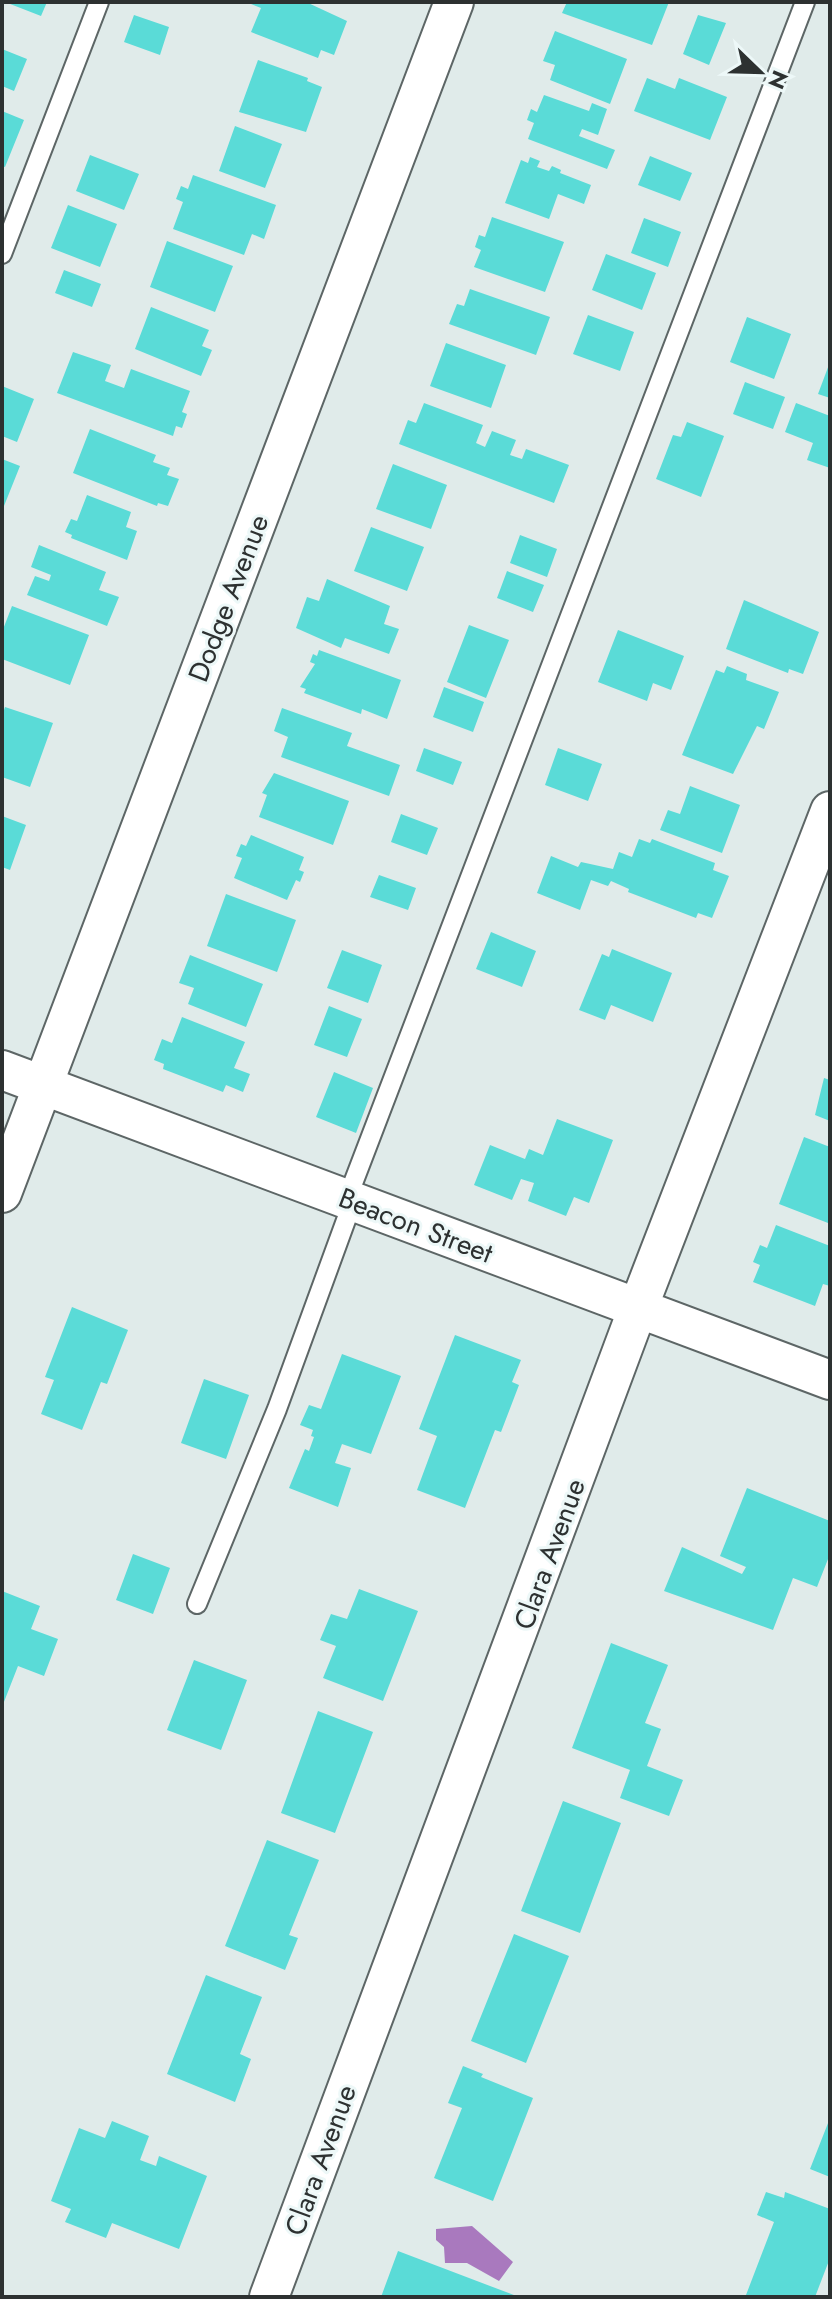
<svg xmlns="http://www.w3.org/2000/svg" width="832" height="2299" font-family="Jost,sans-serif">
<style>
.water{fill:#a979be}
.building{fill:#5adbd7}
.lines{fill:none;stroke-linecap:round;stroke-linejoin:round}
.service-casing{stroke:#5d6666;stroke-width:22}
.minor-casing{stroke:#5d6666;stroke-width:42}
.service{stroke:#fff;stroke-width:18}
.minor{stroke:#fff;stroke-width:38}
.labels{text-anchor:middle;stroke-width:6;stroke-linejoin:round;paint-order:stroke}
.street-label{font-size:28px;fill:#2d3131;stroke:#edf8f8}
</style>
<rect width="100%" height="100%" fill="#e0ebea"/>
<path class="water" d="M 472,2226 L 513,2262 L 499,2281 L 467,2263 L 445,2263 L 444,2247 L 436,2240 L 436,2229 Z"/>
<path class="building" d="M 5,2 L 47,2 L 41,16 Z
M 246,2 L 306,2 L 347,21 L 334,55 L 321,50 L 318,58 L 251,32 L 261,8 Z
M 567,2 L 669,2 L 652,45 L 562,13 Z
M 134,15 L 169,27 L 160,55 L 124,42 Z
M 698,15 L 726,23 L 709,65 L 683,54 Z
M 555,31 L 627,59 L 610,104 L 550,80 L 555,65 L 543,61 Z
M 2,49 L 27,59 L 14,91 L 2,86 Z
M 258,60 L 308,78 L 307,81 L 322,87 L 306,132 L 239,112 Z
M 647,78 L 675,89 L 679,78 L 727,97 L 710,140 L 634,111 Z
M 544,95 L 589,111 L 592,103 L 607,109 L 598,135 L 582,129 L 579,136 L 615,150 L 607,169 L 528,139 L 534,123 L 527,120 L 531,109 L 537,112 Z
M 2,111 L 24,120 L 5,167 L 2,166 Z
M 235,126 L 282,144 L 265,188 L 219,171 Z
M 90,155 L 139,174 L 124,210 L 76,191 Z
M 650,156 L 692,173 L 680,201 L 638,185 Z
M 530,157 L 540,161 L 537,167 L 549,171 L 552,166 L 561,170 L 560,173 L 591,185 L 584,204 L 558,194 L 549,219 L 505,203 L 521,160 L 528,163 Z
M 193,175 L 276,205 L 264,239 L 252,234 L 244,255 L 173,229 L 183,202 L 176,199 L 181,186 L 188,189 Z
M 68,205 L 117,224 L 100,267 L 51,248 Z
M 492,217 L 564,242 L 545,292 L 474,267 L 481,250 L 475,247 L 479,235 L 485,237 Z
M 644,218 L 681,232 L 668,267 L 631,253 Z
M 167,241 L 233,266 L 215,312 L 150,287 Z
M 606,254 L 656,273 L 642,310 L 592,290 Z
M 64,270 L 101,284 L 92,307 L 55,293 Z
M 470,289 L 550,317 L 536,355 L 449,324 L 457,304 L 464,306 Z
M 151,307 L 209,330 L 202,346 L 212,350 L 201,376 L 135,349 Z
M 588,315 L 634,332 L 620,371 L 573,354 Z
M 747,317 L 791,334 L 774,379 L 730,362 Z
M 446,343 L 506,365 L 491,408 L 430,386 Z
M 73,352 L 111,365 L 105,381 L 124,388 L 131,369 L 190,391 L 182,412 L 187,414 L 182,428 L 176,426 L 173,436 L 57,393 Z
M 830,362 L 830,398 L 818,394 Z
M 745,382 L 785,397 L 773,429 L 733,414 Z
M 2,386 L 34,399 L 17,442 L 2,436 Z
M 424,403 L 483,425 L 476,443 L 485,447 L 492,431 L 516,440 L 510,455 L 522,459 L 526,449 L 569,465 L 554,503 L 399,444 L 408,420 L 416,423 Z
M 796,403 L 830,416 L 830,468 L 807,460 L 813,443 L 785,432 Z
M 687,422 L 724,436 L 701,497 L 656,479 L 673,435 L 681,437 Z
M 90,429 L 156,455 L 153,462 L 170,468 L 167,475 L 179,479 L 168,506 L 158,503 L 157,506 L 73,473 Z
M 2,459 L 20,466 L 2,511 Z
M 393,464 L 447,485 L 431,529 L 376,509 Z
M 87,495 L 131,512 L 126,527 L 137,531 L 127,560 L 71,538 L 72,535 L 65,532 L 71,519 L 77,521 Z
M 371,527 L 424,547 L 407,591 L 354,571 Z
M 520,535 L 557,549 L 547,577 L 510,563 Z
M 39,545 L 106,572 L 99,590 L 119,597 L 107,626 L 27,595 L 35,576 L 49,581 L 51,575 L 31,567 Z
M 507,571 L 544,585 L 533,612 L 497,598 Z
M 327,579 L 390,606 L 384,624 L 399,629 L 389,654 L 345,638 L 341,648 L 296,628 L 307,597 L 319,601 Z
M 744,600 L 819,632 L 803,674 L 789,669 L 788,673 L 726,649 Z
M 12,606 L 89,635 L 70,685 L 2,659 L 2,632 Z
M 469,625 L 509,640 L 486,698 L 447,682 Z
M 618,630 L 684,656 L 671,690 L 653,683 L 647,701 L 598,682 Z
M 319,650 L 401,680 L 387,719 L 362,709 L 361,714 L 304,693 L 306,689 L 300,687 L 315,664 L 310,662 L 313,654 L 317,656 Z
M 727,666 L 747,674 L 746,680 L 779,692 L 764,729 L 757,726 L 733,774 L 682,755 L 716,670 L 724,673 Z
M 444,687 L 484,702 L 473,732 L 433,717 Z
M 5,707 L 53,723 L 30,787 L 2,777 L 2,716 Z
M 282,708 L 352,733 L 347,746 L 400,765 L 389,796 L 281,757 L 288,737 L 274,731 Z
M 424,748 L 462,762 L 453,785 L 416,771 Z
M 558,748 L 602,764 L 588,801 L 545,785 Z
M 274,773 L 349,801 L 333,845 L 259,817 L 267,795 L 262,793 Z
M 690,786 L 740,805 L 722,853 L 660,830 L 668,810 L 680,814 Z
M 401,814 L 438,828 L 427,855 L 391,842 Z
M 2,816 L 26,825 L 10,870 L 2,867 Z
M 251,835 L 304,857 L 299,870 L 304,872 L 300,882 L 296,880 L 287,900 L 234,878 L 242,858 L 236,856 L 241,844 L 246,846 Z
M 639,839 L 650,843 L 652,839 L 715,863 L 713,870 L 729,876 L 712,918 L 698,913 L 696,918 L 628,892 L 629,889 L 611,881 L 608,886 L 591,880 L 580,910 L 537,893 L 551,856 L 578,867 L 581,862 L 613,869 L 619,852 L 632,857 Z
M 379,875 L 416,888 L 408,910 L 370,897 Z
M 226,894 L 296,920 L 277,972 L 207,946 Z
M 491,932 L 536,951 L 522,987 L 476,969 Z
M 612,949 L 672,973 L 653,1022 L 611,1005 L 605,1020 L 579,1010 L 602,954 L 609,957 Z
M 342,950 L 382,965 L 368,1003 L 327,988 Z
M 190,955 L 263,984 L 246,1027 L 188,1004 L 194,988 L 179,983 Z
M 329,1006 L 362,1019 L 347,1057 L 314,1045 Z
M 182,1017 L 245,1042 L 234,1068 L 250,1074 L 243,1092 L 226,1085 L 223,1092 L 163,1069 L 164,1064 L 154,1060 L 162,1039 L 172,1043 Z
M 334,1072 L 373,1088 L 356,1133 L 316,1117 Z
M 824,1078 L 830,1080 L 830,1121 L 815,1115 Z
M 557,1119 L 613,1140 L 589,1203 L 574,1197 L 566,1216 L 528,1201 L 534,1183 L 521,1179 L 512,1200 L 474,1185 L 490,1145 L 525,1159 L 529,1149 L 543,1155 Z
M 804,1137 L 830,1147 L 828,1223 L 779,1204 Z
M 776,1225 L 830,1246 L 830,1286 L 823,1284 L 815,1306 L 753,1282 L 760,1265 L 753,1262 L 760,1245 L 767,1248 Z
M 72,1307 L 128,1330 L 107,1384 L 101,1382 L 82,1430 L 41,1414 L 54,1380 L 45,1377 Z
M 455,1335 L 521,1360 L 512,1382 L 519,1385 L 501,1432 L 495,1430 L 465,1508 L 417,1490 L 437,1436 L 419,1429 Z
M 342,1354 L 401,1376 L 371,1454 L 342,1444 L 335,1463 L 351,1468 L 338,1507 L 289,1488 L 305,1449 L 309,1451 L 314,1437 L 311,1436 L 313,1430 L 300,1425 L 309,1405 L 321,1409 Z
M 204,1379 L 249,1395 L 226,1459 L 181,1443 Z
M 747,1488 L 830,1521 L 830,1554 L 817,1587 L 793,1578 L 773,1630 L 664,1591 L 682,1547 L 742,1574 L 746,1567 L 720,1556 Z
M 133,1554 L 170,1568 L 153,1614 L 116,1600 Z
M 359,1589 L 418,1611 L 383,1701 L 323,1678 L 336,1646 L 320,1640 L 331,1614 L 347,1619 Z
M 2,1591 L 40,1606 L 31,1629 L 58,1639 L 44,1676 L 18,1666 L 2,1707 Z
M 611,1643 L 668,1665 L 645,1723 L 661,1729 L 647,1766 L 683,1780 L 669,1816 L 620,1798 L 630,1770 L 572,1748 Z
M 194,1660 L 247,1680 L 221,1750 L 167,1730 Z
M 318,1711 L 373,1732 L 335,1833 L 281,1813 Z
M 563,1801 L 621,1823 L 580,1933 L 521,1911 Z
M 267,1840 L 319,1860 L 289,1935 L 298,1938 L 285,1970 L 225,1946 Z
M 514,1934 L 569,1956 L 526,2063 L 471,2041 Z
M 206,1975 L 262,1997 L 240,2054 L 251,2059 L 235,2102 L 167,2074 Z
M 463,2066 L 483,2074 L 481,2077 L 533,2098 L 493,2201 L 434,2178 L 462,2108 L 448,2103 Z
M 830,2118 L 830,2177 L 810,2169 Z
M 112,2121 L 149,2136 L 140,2160 L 156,2166 L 159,2156 L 207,2176 L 179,2249 L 112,2223 L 106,2238 L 65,2222 L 71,2209 L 51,2201 L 79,2128 L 105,2138 Z
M 766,2192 L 784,2198 L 785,2192 L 830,2209 L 830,2258 L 815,2297 L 746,2295 L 774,2222 L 757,2215 Z
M 398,2251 L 519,2297 L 381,2297 Z"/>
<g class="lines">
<g class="service-casing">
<path id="service" d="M 2,254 L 99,2
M 347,1199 L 805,2
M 197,1604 L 277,1409 L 353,1201"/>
</g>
<g class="minor-casing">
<path id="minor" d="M 2,1070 L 830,1380
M 2,1193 L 454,2
M 269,2297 L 638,1308 L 830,811"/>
</g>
<use href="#service" class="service"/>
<use href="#minor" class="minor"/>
</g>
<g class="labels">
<g class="street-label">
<text transform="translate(228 598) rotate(-69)" y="10">Dodge Avenue</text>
<text transform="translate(416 1225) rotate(21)" y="10">Beacon Street</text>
<text transform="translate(549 1554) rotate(-70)" y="10">Clara Avenue</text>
<text transform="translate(320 2160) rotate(-70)" y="10">Clara Avenue</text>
</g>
</g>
<rect width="832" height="2299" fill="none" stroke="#2d3131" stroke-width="8"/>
<g transform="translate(760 72) rotate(113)" stroke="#edf8f8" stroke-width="6" paint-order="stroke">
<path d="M0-6L14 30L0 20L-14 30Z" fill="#2d3131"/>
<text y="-12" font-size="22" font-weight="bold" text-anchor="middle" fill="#2d3131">N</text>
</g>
</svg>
